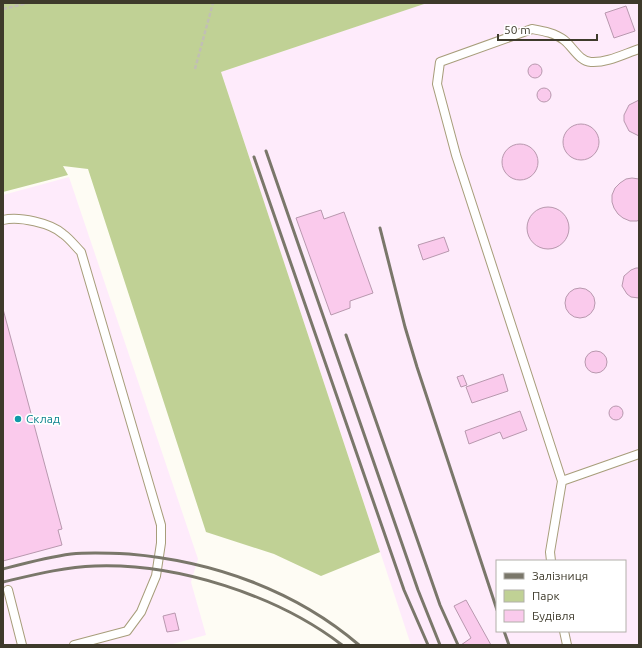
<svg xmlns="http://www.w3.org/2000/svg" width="642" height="648" font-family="Ubuntu,sans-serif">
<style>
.industrial{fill:#feebfb;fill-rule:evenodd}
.green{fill:#c0d195}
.building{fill:#facaec;stroke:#b898ae}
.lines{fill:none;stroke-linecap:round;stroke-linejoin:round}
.lane-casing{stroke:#a79d7a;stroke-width:10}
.path{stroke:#c1bfb4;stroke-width:2.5;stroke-dasharray:4 2;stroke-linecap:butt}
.lane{stroke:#fff;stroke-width:8}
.rail{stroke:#7a776a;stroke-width:3}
.culture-dot{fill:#0f9aa8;stroke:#fff;stroke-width:1.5}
.labels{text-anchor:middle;stroke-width:3.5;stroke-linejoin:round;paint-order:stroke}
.culture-label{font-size:12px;fill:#0d838f;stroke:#fff;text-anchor:start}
</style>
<rect width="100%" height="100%" fill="#fefcf4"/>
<path class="industrial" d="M 426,3 L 639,3 L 639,645 L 411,645 L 221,72 ZM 497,561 L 625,561 L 625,631 L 497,631 Z
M 69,177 L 198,559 L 191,582 L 206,635 L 169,645 L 3,645 L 3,195 Z"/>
<path class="green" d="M 3,3 L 427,3 L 221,72 L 380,552 L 321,576 L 274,554 L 206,532 L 88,169 L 63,166 L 68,175 L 3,192 Z"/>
<path class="building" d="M 626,6 L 635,31 L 614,38 L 605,13 Z
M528 71a7 7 0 1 1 14 0a7 7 0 1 1-14 0Z
M537 95a7 7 0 1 1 14 0a7 7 0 1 1-14 0Z
M 639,100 L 639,136 L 629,131 L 624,121 L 624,115 L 629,105 Z
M563 142a18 18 0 1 1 36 0a18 18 0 1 1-36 0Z
M502 162a18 18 0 1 1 36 0a18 18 0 1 1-36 0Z
M 632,178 L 639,179 L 639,220 L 637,221 L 630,221 L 623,218 L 618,214 L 614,208 L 612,202 L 612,195 L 615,188 L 620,183 L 626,179 Z
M527 228a21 21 0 1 1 42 0a21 21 0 1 1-42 0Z
M 321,210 L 324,219 L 344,212 L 373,293 L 350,301 L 350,308 L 331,315 L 296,218 Z
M 444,237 L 449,251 L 423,260 L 418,245 Z
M 636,268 L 639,268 L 639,298 L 631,297 L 627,294 L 622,286 L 624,276 L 631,270 Z
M565 303a15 15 0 1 1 30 0a15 15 0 1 1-30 0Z
M 3,309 L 62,529 L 58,530 L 62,545 L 3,561 Z
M585 362a11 11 0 1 1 22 0a11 11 0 1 1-22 0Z
M 503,374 L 508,391 L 472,403 L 466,387 Z
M 463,375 L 467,385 L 461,387 L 457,377 Z
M609 413a7 7 0 1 1 14 0a7 7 0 1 1-14 0Z
M 520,411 L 527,430 L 503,439 L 500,432 L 469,444 L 465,431 Z
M 466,600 L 491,645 L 461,645 L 471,638 L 454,606 Z
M 175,613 L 179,630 L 167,632 L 163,616 Z"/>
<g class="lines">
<g class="lane-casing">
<path id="lane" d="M 639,49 C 624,54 607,63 591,62 C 579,61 573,47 564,40 C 555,33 543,31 532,29 L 440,62 L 437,84 L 456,155 L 562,481 L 639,454
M 3,220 C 19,216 51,223 63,234 C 70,239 75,246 81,252 L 161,525 L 161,543 L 156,576 L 141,612 L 127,631 L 74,645
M 551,561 L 550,552 L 562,481
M 8,590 L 22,645
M 564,631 L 567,645"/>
</g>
<path class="path" d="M 3,9 L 28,3
M 195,69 L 213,3"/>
<use href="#lane" class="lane"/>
<path class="rail" d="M 266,151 L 418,590 L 440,645
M 254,157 L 404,590 L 428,645
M 380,228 L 405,327 L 417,367 L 497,610
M 346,335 L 440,605 L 458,645
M 3,569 C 26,563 48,557 71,554 C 90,552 110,553 129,554 C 212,561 295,590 359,645
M 3,582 C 33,575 64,567 95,566 C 177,563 277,595 342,645
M 504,631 L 509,645"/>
</g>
<circle class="culture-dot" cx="18" cy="419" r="4"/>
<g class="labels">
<g class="culture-label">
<text x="26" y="423">Склад</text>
</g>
</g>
<rect width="642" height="648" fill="none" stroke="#3e3a2b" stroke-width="8"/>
<rect x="496" y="560" width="130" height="72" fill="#ffffff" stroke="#b2b0aa"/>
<rect x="504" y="573" width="20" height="6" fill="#7a776a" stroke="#b2b0aa"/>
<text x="532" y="580" font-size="12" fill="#3e3a2b">Залізниця</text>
<rect x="504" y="590" width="20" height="12" fill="#c0d195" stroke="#b2b0aa"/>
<text x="532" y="600" font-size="12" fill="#3e3a2b">Парк</text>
<rect x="504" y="610" width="20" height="12" fill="#facaec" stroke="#b2b0aa"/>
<text x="532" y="620" font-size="12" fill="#3e3a2b">Будівля</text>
<path d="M498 34v6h99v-6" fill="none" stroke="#3e3a2b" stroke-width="2"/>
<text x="504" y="34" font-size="12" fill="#3e3a2b" stroke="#ffffff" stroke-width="3" paint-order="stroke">50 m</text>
</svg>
